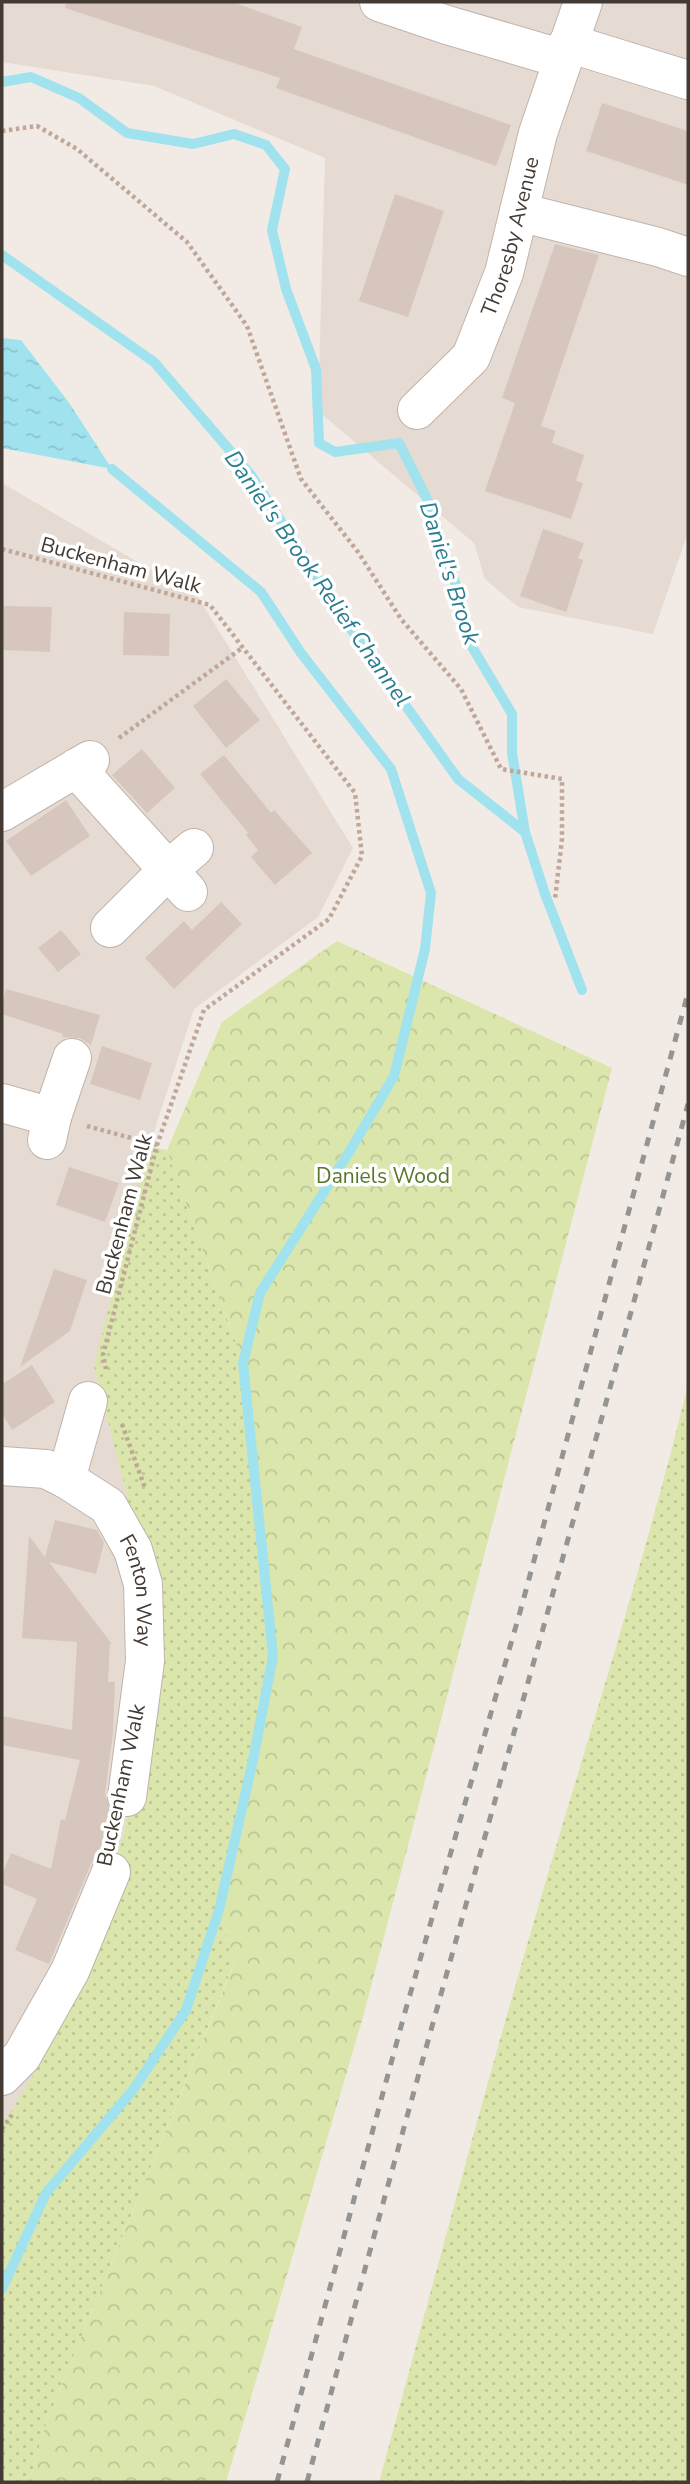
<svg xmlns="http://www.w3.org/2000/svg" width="690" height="2484" font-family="'Nunito Sans',sans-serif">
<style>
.residential{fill:#e6dbd3}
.grass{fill:url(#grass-dots)}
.forest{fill:url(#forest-crowns)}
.water{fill:url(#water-ripples)}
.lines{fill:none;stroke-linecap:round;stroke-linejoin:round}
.stream{stroke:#a1e2ef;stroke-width:10}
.building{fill:#d7c6bd}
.minor-casing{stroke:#c0b3aa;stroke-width:40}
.path{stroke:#bfa899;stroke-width:4.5;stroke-dasharray:3.5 3.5;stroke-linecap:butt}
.minor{stroke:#fff;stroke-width:38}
.rail{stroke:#949494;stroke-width:5;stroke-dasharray:9 9;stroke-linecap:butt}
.labels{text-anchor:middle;stroke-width:7;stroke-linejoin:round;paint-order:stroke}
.street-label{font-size:21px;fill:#443a34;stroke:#fff}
.park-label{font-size:21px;fill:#587529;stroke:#fff}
.water-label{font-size:23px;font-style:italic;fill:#297d8f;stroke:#fff}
</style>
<defs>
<pattern id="grass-dots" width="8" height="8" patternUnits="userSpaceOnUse" patternTransform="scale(1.75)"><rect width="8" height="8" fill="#dbe6ad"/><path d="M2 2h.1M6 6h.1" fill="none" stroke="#bdc695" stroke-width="1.8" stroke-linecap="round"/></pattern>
<pattern id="forest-crowns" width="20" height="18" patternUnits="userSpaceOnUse" patternTransform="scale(1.75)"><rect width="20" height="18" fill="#dbe6ad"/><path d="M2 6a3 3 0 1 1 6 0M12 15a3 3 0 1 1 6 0" fill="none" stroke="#bdc695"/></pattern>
<pattern id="water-ripples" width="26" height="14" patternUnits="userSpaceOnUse" patternTransform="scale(1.75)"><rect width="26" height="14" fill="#a1e2ef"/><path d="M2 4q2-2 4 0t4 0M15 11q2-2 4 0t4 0" fill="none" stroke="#8cc3ce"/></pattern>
</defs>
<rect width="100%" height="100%" fill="#f2ebe5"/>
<path class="residential" d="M 2,2 L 688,2 L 688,532 L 653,634 L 518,607 L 485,579 L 474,543 L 318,411 L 325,158 L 154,86 L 2,62 Z
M 2,483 L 198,597 L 353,848 L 318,917 L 194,1009 L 149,1147 L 162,1635 L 124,1832 L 55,2039 L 2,2142 Z"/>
<path class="grass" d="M 149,1147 L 167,1150 L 243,1363 L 273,1656 L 253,1760 L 219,1910 L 235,1961 L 47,2421 L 29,2482 L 2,2482 L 2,2126 L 55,2039 L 124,1832 L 162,1635 L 94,1366 Z
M 688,1384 L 688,2482 L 379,2482 C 429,2300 477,2116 530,1935 C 583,1751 643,1570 688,1384 Z"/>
<path class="forest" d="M 337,941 L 612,1068 L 363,2017 L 226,2482 L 29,2482 L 47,2421 L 235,1962 L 219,1910 L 273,1656 L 243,1363 L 167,1150 L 222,1022 Z"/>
<path class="water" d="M 2,338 L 21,340 L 70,404 L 112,469 L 2,448 Z"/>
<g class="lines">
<path class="stream" d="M 2,82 L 31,77 L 79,98 L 127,133 L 193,144 L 234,134 L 266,145 L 285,169 L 272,230 L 286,289 L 316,369 L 319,443 L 335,452 L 399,443 L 428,501 L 461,600 L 468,640 L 512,714 L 512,753 L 525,832 L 545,894 L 582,990
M 2,255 L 154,362 L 251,475 L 351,629 L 458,779 L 525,832
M 2,2289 L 46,2193 L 133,2090 L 186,2010 L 219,1910 L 253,1760 L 273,1656 L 243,1363 L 260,1293 L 351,1149 L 394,1076 L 425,949 L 431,893 L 391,769 L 301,653 L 261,592 L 112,469"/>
</g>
<path class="building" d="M 66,2 L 232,2 L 302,27 L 294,49 L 511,125 L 496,166 L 276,88 L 280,78 L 65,8 Z
M 602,103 L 688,131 L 688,185 L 586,151 Z
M 395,194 L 444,211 L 408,317 L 359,301 Z
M 555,244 L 599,255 L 541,426 L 556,431 L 552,443 L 584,455 L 576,481 L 583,483 L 571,519 L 485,491 L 515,403 L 502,398 Z
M 543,529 L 584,543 L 578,558 L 583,560 L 566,612 L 520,596 Z
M 2,606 L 52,607 L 50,652 L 2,650 Z
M 124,612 L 170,614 L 169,656 L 123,655 Z
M 226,679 L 260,720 L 226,748 L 193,706 Z
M 142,749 L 175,788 L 147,813 L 112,775 Z
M 224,755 L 271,813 L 274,810 L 312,853 L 275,885 L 251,857 L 258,850 L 246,835 L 248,833 L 200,774 Z
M 66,800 L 90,836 L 31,876 L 6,841 Z
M 221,902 L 242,924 L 174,989 L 145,958 L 184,921 L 192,930 Z
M 61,930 L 81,954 L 58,972 L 38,948 Z
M 6,989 L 100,1015 L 91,1045 L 80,1038 L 62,1037 L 63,1034 L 2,1014 L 2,1004 Z
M 102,1046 L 152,1063 L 140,1100 L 90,1084 Z
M 69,1167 L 119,1183 L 105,1222 L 56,1205 Z
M 54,1269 L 87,1280 L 70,1331 L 20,1367 Z
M 32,1365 L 55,1402 L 12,1430 L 2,1414 L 2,1384 Z
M 55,1520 L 97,1530 L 104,1543 L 96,1574 L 49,1562 L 112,1644 L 110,1643 L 108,1682 L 115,1682 L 113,1733 L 105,1794 L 110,1809 L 100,1853 L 91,1864 L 49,1964 L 15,1950 L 37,1899 L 2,1884 L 2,1874 L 11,1853 L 51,1869 L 61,1819 L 65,1820 L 80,1760 L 2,1745 L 2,1716 L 72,1730 L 77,1642 L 22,1638 L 29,1536 L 45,1557 Z"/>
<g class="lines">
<g class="minor-casing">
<g id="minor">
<path d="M 379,2 L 447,25 L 563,59"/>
<path d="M 568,43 L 688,80"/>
<path d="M 519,212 L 658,247 L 688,257"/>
<path id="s1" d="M 417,410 L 471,357 L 504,273 L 538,133 L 583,2"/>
<path d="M 76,768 L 188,892"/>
<path d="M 2,812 L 90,760"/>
<path d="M 110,928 L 168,870 L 194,848"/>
<path d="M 2,1103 L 52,1117"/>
<path d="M 47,1140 L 52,1117 L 72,1058"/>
<path id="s2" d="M 2,1466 L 46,1469 L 66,1479 L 108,1506 L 133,1550 L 143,1584 L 145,1661 L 127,1797"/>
<path d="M 66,1479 L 88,1401"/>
<path d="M 2,2076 L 22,2056 L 70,1971 L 111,1872"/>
</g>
</g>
<path class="path" d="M 2,131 L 37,126 L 77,149 L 187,242 L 247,326 L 301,479 L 358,552 L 401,619 L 461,689 L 501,769 L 562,779 L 562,839 L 555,899
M 2,549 L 210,605 L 355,793 L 362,856 L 329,919 L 204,1010 L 157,1145 L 103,1355 L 106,1369
M 119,738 L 242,648
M 87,1126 L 157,1145
M 122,1424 L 145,1488
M 2,2129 L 14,2112"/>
<use href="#minor" class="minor"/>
<path class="rail" d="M 277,2482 L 405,2012 L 520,1612 L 688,993
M 307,2482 C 431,2022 563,1564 688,1104"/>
</g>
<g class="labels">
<g class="street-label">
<text dy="7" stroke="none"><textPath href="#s1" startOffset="203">Thoresby Avenue</textPath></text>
<text transform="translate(121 565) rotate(15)" y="7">Buckenham Walk</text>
<text transform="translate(124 1214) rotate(-75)" y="7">Buckenham Walk</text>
<text dy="7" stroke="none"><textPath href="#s2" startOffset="208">Fenton Way</textPath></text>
<text transform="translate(121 1785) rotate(-78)" y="7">Buckenham Walk</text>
</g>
<g class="park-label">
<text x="383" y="1183">Daniels Wood</text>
</g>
<g class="water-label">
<text transform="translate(450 573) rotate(72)" y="8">Daniel's Brook</text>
<text transform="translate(318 578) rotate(55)" y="8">Daniel's Brook Relief Channel</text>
</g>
</g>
<rect width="690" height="2484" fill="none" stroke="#443a34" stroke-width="7"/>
</svg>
